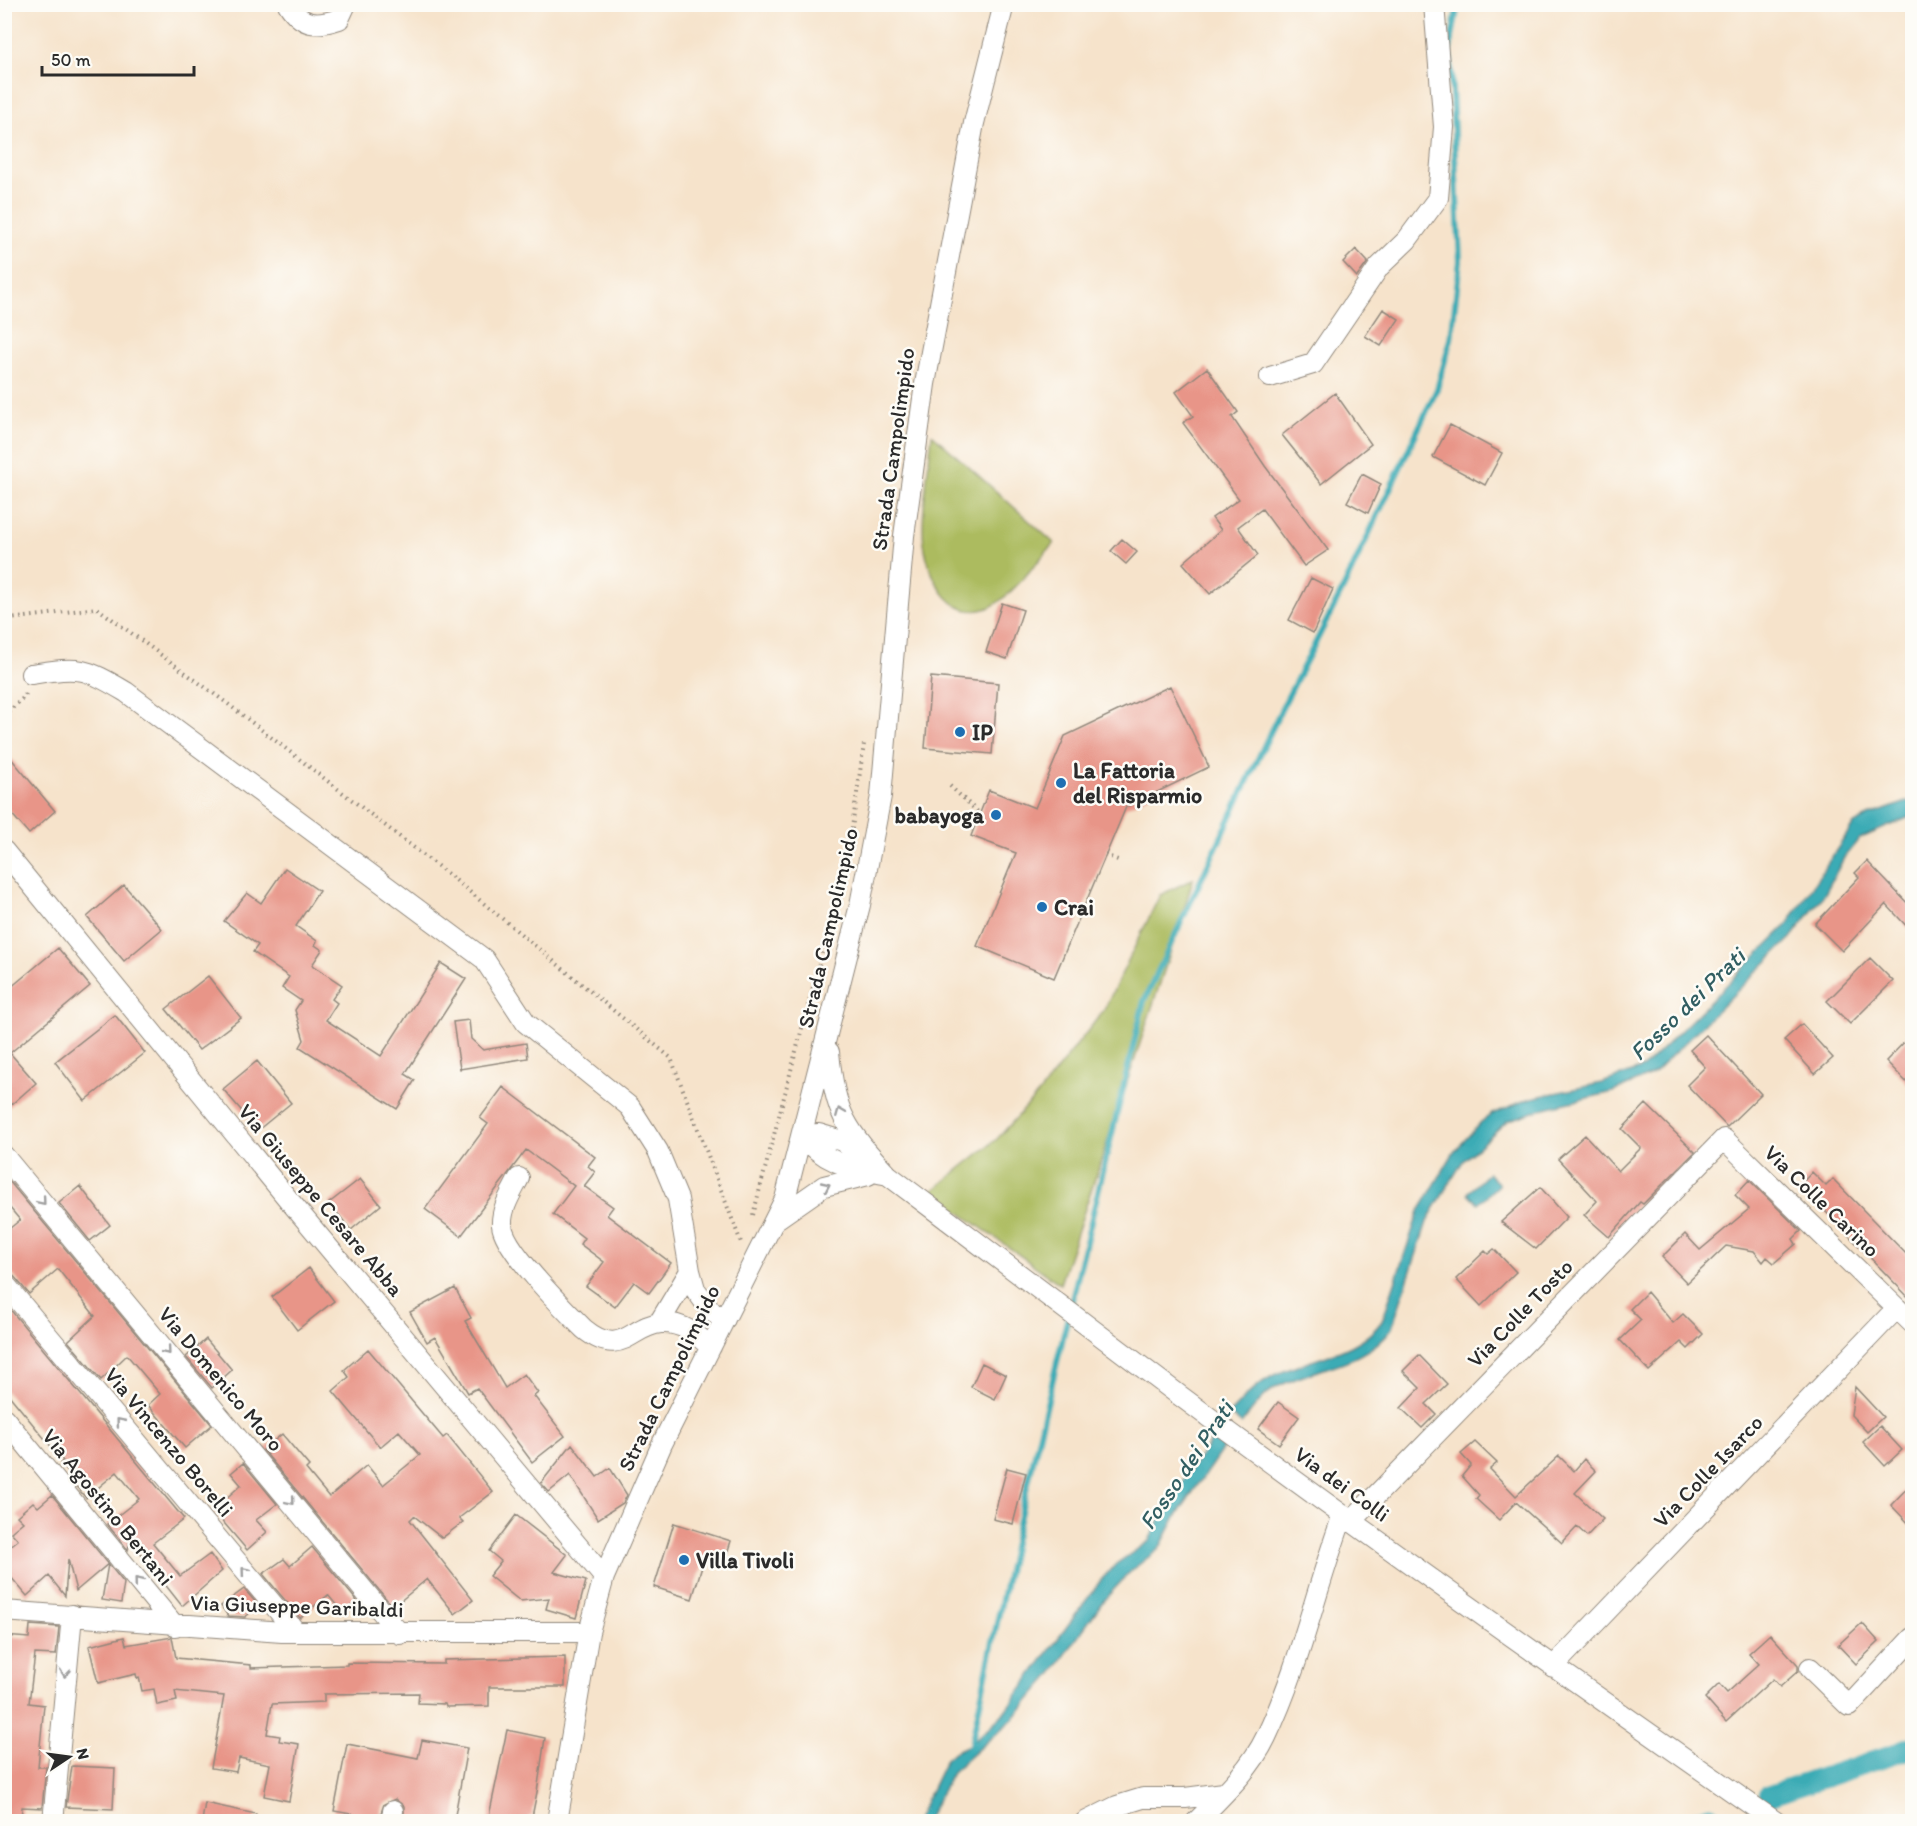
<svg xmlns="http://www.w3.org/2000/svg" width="1917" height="1826" viewBox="0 0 1917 1826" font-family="Itim,sans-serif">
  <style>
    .green { fill: #acbb5e; stroke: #6c7344; stroke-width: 1.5 }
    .water { fill: #3aabb5; stroke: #326b70; stroke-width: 1.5 }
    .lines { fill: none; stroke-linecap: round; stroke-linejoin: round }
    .stream { stroke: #3aabb5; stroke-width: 6 }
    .canal { stroke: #3aabb5; stroke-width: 21 }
    .building { fill: #e89588 }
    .minor-casing { stroke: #90877b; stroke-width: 22 }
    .path { stroke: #90877b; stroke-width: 4; stroke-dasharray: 1.5 4.5; stroke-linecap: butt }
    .minor { stroke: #fff; stroke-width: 20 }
    .oneway { stroke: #a0a0a0 }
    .poi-dot { fill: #1f6fb2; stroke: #fdfcf7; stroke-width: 2 }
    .labels { text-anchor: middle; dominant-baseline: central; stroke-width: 5; stroke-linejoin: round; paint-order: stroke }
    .street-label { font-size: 22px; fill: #2b2b2b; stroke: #fdfcf7 }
    .poi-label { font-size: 22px; font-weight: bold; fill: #2b2b2b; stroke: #fdfcf7; text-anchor: start }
    .water-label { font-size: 24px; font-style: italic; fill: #315e62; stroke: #fdfcf7 }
  </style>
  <rect width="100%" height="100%" fill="#fdfcf7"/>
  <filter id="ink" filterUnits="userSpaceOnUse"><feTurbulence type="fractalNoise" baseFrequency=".0167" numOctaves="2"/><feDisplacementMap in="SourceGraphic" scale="12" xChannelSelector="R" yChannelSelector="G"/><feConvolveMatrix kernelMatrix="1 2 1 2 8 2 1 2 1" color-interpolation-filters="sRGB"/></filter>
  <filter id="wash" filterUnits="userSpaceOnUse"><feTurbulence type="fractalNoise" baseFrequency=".008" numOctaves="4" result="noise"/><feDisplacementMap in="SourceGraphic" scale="24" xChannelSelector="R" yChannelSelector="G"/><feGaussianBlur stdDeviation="1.35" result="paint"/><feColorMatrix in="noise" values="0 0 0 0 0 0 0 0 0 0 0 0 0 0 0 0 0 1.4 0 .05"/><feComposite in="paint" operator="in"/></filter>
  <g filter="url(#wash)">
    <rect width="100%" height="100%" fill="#f6e3cb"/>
    <path class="green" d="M932,434L1054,543C1038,560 1007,603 985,609C943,621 923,561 923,530C923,498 929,465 932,434Z
      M1193,879L1179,926L1060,1284L931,1192L997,1139L1039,1093L1104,1010L1160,895Z"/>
    <path class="water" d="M1912,800V816L1859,839L1845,856L1824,895L1791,938L1653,1074L1613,1092L1545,1108L1507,1121L1463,1161L1428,1219L1392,1328C1366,1365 1315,1367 1277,1387C1262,1395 1252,1411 1241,1424L1229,1414C1241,1402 1255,1385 1271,1377C1306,1358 1358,1355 1382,1321L1419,1211L1454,1152L1481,1122L1492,1114L1531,1098L1602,1083L1643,1068L1786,926L1853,825L1868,816Z
      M1488,1173L1499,1184L1478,1204L1468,1193Z
      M1215,1435L1226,1444L1177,1515L1159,1549L1132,1570L1104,1600L1051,1675L1013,1719L953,1771L926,1821H916L946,1759L954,1752L971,1744L1002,1715L1101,1580L1116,1564L1149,1541L1165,1507Z"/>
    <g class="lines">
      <path class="stream" d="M970,1750L1018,1524L1144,1001L1280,712L1342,591L1437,389L1451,339L1460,261L1450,49L1458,4"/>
      <path class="canal" d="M1768,1796L1912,1748
        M1692,1822L1710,1816"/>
    </g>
    <g id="blocks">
      <path class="building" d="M1356,249L1368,262L1357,277L1343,262Z
        M1383,309L1399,319L1381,346L1365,336Z
        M1207,368L1238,412L1232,417L1265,466L1328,550L1304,566L1262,509L1238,527L1258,555L1210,594L1183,563L1221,530L1212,518L1239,499L1183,423L1193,416L1176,392Z
        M1335,393L1371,444L1321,484L1282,435Z
        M1450,425L1502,453L1485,485L1433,457Z
        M1362,474L1381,484L1368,513L1347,502Z
        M1122,539L1137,552L1126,564L1111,551Z
        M1311,578L1333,589L1313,633L1289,620Z
        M1002,603L1023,610L1007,659L986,652Z
        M931,677L998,683L992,754L925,748Z
        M1170,686L1209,767L1126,807L1054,978L977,946L1016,853L971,836L989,790L1035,808L1065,736Z
        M4,750L55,811L29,834L4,805Z
        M1867,861L1912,908V932L1886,904L1842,951L1815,924L1859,877L1855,873Z
        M285,868L319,891L296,926L317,941L315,945L322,950L312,965L342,985L332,999L337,1003L326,1020L381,1056L441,963L466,979L405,1074L415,1080L397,1109L300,1047L304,1040L295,1010L301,1001L282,988L289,977L253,952L258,945L224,921L247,893L261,903Z
        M124,885L162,929L124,961L87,917Z
        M58,948L90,986L10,1053L36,1083L4,1111V993Z
        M1870,958L1893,981L1850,1024L1827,1001Z
        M208,976L241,1018L199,1050L166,1009Z
        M115,1015L145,1053L85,1101L55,1062Z
        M469,1020L471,1039L483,1050L526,1043L528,1058L460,1069L453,1022Z
        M1802,1024L1833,1058L1815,1074L1784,1040Z
        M1912,1034V1088L1886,1061Z
        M1706,1035L1761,1094L1727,1127L1687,1085L1705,1067L1690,1050Z
        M257,1061L291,1103L258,1130L223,1089Z
        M503,1087L595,1157L588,1166L595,1172L584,1186L613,1207L607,1215L671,1263L649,1293L634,1282L615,1307L586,1286L604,1262L580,1244L584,1238L553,1214L574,1186L526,1150L461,1236L425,1209L488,1124L480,1118Z
        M1646,1104L1695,1152L1643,1204L1640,1202L1609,1237L1584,1215L1597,1201L1558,1159L1585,1135L1618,1171L1641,1148L1622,1129Z
        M1812,1172L1826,1186L1833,1179L1912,1260V1301L1800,1185Z
        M4,1175L212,1425L185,1448L148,1405L160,1394L127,1355L101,1380L68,1341L95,1316L58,1269L29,1294L13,1275L4,1271V1233L20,1220L4,1201Z
        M360,1179L381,1205L351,1230L329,1203Z
        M1749,1180L1801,1231L1793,1239L1796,1244L1774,1263L1767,1257L1763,1262L1754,1251L1726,1246L1687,1283L1662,1257L1685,1234L1700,1250L1749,1209L1735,1195Z
        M80,1186L110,1225L90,1241L59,1203Z
        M1540,1187L1567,1217L1536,1249L1501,1222Z
        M1494,1249L1516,1272L1481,1306L1456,1279L1485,1251L1488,1254Z
        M309,1268L334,1301L297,1330L272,1297Z
        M455,1288L471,1318L465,1321L505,1388L524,1374L538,1393L534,1396L565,1436L532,1462L477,1388L468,1393L435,1337L427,1342L410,1312Z
        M1647,1292L1673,1323L1683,1314L1703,1334L1688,1349L1681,1342L1649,1371L1620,1340L1641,1320L1630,1309Z
        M4,1302L184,1519L153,1543L180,1576L210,1554L222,1571L182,1606L130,1540L128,1550L107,1524L139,1499L117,1472L86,1498L70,1479L72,1477L60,1463L63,1461L4,1389Z
        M206,1339L232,1370L212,1388L186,1357Z
        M368,1349L443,1438L447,1435L493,1492L459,1518L463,1522L442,1538L414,1516L410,1520L473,1600L455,1614L427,1579L393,1607L263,1450L282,1434L309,1466L306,1469L329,1497L367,1465L383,1485L420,1455L399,1431L380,1447L333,1391L349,1377L344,1370Z
        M1419,1355L1447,1384L1426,1404L1436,1414L1422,1428L1401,1408L1420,1388L1403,1371Z
        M982,1363L1006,1375L995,1399L971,1387Z
        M1855,1387L1883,1417L1867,1432L1851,1415Z
        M1278,1402L1299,1417L1279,1444L1258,1429Z
        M1880,1426L1902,1450L1885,1466L1863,1442Z
        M1475,1442L1497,1463L1490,1469L1516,1496L1559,1456L1574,1471L1584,1459L1596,1471L1575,1493L1603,1519L1587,1536L1577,1527L1562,1543L1516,1502L1499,1520L1476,1499L1479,1495L1462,1476L1471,1465L1461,1454Z
        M572,1444L597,1477L610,1468L627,1495L623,1503L598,1519L570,1475L549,1492L541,1483Z
        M243,1463L277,1504L256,1520L267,1532L247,1550L213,1510L241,1485L231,1473Z
        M1007,1468L1026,1473L1013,1524L993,1519Z
        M1912,1483V1527L1891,1505Z
        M52,1495L124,1583L121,1603L102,1600L108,1564L76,1591L68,1559L65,1596L49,1576L27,1596L4,1569V1551L18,1540L11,1532L23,1522L17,1516L33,1502L38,1507Z
        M516,1515L567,1555L554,1572L586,1581L576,1618L546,1609L549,1598L520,1601L489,1576L501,1561L489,1551Z
        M674,1523L731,1541L724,1563L705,1557L692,1599L654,1587Z
        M312,1547L357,1601L343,1613L328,1595L300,1618L263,1574L284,1559L290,1566Z
        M244,1589L259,1606L245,1617L228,1616L221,1606Z
        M1862,1623L1879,1642L1856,1664L1838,1645Z
        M30,1625L59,1627L56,1655L35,1654L29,1703L44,1705L38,1767H46L42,1808L22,1807L21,1821H4V1636L29,1638Z
        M1770,1634L1798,1665V1671L1780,1687L1773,1679L1726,1722L1705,1698L1719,1684L1727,1693L1759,1664L1749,1653Z
        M124,1637L126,1645L172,1637L176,1658L251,1665V1668L347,1665V1663L444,1664V1660L565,1657V1687H489V1706L446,1707L445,1704L418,1703L419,1693L324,1694V1702L272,1704L267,1734L280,1736L279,1741L299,1744L289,1801L264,1796L270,1764L239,1758L236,1772L211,1768L224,1696L175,1691L177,1701L157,1705L154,1689L142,1691L139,1677L137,1678L136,1674L98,1683L89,1646Z
        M507,1730L545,1738L537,1792L532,1817L529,1816L528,1821H488Z
        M422,1740L467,1748L454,1821H432L404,1816V1806L395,1799L384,1804L379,1819L334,1811L347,1744L418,1758Z
        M72,1766L115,1768L113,1809L66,1807Z
        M205,1803L256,1814V1821H202Z"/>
    </g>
  </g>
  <g filter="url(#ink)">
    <use href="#blocks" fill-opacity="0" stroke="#90877b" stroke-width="1.5"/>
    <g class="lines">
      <g class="minor-casing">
        <path id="minor" d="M288,4C302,26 315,27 339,19L346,4
          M1270,377L1313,364L1379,267L1407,240L1438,198L1444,127L1434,4
          M31,674C80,667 82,666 126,692L484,959L526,1023L630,1107L658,1151L678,1199L690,1271L695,1289L712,1312L725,1319
          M4,851L288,1199L604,1577
          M829,1052C835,1115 846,1129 888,1175C985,1248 1081,1322 1179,1395C1375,1541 1575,1682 1776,1822
          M819,1134L842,1141L888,1175C855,1168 824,1165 803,1135Z
          M4,1156L400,1634
          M519,1178C512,1192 501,1208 502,1225C504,1249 565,1310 584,1329C622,1360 631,1325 661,1323C682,1322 696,1334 711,1347
          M778,1218L824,1186L868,1175
          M4,1283L296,1632
          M659,1323L690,1271
          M4,1418L175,1626
          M1351,1521L1724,1139L1912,1323
          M4,1611L282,1632H589
          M1553,1667L1897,1308
          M1810,1668L1849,1706L1912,1638
          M53,1822L72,1615
          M391,1822L393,1811
          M557,1822L589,1632L604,1577L662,1444L785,1199L860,905L881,796L904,536L925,384L974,123L1004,4
          M1085,1822L1117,1806L1143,1798H1185L1224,1793
          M1196,1822C1222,1796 1251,1769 1266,1737C1300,1666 1316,1588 1343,1515"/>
      </g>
      <path class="path" d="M4,614L10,619L97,608L228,704L453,878L671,1058L742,1245
        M4,716L25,696L27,690
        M950,786L980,814
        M851,835L864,744
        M1105,855L1118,860
        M753,1215L847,857"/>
      <use href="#minor" class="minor"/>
    </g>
    <defs><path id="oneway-chevron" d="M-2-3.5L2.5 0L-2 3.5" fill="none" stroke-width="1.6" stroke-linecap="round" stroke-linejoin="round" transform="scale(1.5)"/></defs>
    <g class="oneway">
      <use href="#oneway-chevron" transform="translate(840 1112) rotate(-112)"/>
      <use href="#oneway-chevron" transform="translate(826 1186) rotate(-25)"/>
      <use href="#oneway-chevron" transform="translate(42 1201) rotate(50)"/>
      <use href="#oneway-chevron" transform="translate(167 1351) rotate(50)"/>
      <use href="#oneway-chevron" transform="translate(120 1422) rotate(-130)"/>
      <use href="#oneway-chevron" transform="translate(291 1501) rotate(50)"/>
      <use href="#oneway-chevron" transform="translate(245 1571) rotate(-130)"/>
      <use href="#oneway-chevron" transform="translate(138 1581) rotate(-129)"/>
      <use href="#oneway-chevron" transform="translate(65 1673) rotate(96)"/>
    </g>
  </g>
  <g class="poi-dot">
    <circle cx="960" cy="732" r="6"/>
    <circle cx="1061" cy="783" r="6"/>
    <circle cx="996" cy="815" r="6"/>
    <circle cx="1042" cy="907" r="6"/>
    <circle cx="684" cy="1560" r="6"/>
  </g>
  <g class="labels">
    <g class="street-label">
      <text transform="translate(893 449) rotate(-82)">Strada Campolimpido</text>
      <text transform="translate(828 928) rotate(-77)">Strada Campolimpido</text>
      <text transform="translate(321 1200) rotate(50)">Via Giuseppe Cesare Abba</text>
      <text transform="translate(1822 1201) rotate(44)">Via Colle Carino</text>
      <text transform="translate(1520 1313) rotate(-46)">Via Colle Tosto</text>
      <text transform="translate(669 1378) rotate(-64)">Strada Campolimpido</text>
      <text transform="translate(221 1379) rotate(50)">Via Domenico Moro</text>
      <text transform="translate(169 1442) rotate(50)">Via Vincenzo Borelli</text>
      <text transform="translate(1708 1471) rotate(-46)">Via Colle Isarco</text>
      <text transform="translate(1342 1484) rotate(36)">Via dei Colli</text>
      <text transform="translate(108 1507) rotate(51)">Via Agostino Bertani</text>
      <text transform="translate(297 1606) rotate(2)">Via Giuseppe Garibaldi</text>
    </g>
    <g class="poi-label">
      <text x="972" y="732">IP</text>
      <text x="1073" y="770">La Fattoria<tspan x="1073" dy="25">del Risparmio</tspan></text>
      <text x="984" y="815" text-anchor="end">babayoga</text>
      <text x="1054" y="907">Crai</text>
      <text x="696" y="1560">Villa Tivoli</text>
    </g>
    <g class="water-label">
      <text transform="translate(1687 1004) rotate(-44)">Fosso dei Prati</text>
      <text transform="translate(1186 1465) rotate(-56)">Fosso dei Prati</text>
    </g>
  </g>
  <rect width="1917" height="1826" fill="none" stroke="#fdfcf7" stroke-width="24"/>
  <g transform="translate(69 1757) rotate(77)" stroke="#fdfcf7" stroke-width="4.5" paint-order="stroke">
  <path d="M0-4.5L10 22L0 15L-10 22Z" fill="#2b2b2b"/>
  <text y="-9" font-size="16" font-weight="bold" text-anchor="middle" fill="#2b2b2b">N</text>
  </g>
  <path d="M42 66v9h152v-9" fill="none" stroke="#2b2b2b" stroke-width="3"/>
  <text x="51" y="66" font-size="18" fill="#2b2b2b" stroke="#fdfcf7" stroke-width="4.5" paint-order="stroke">50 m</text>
</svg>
